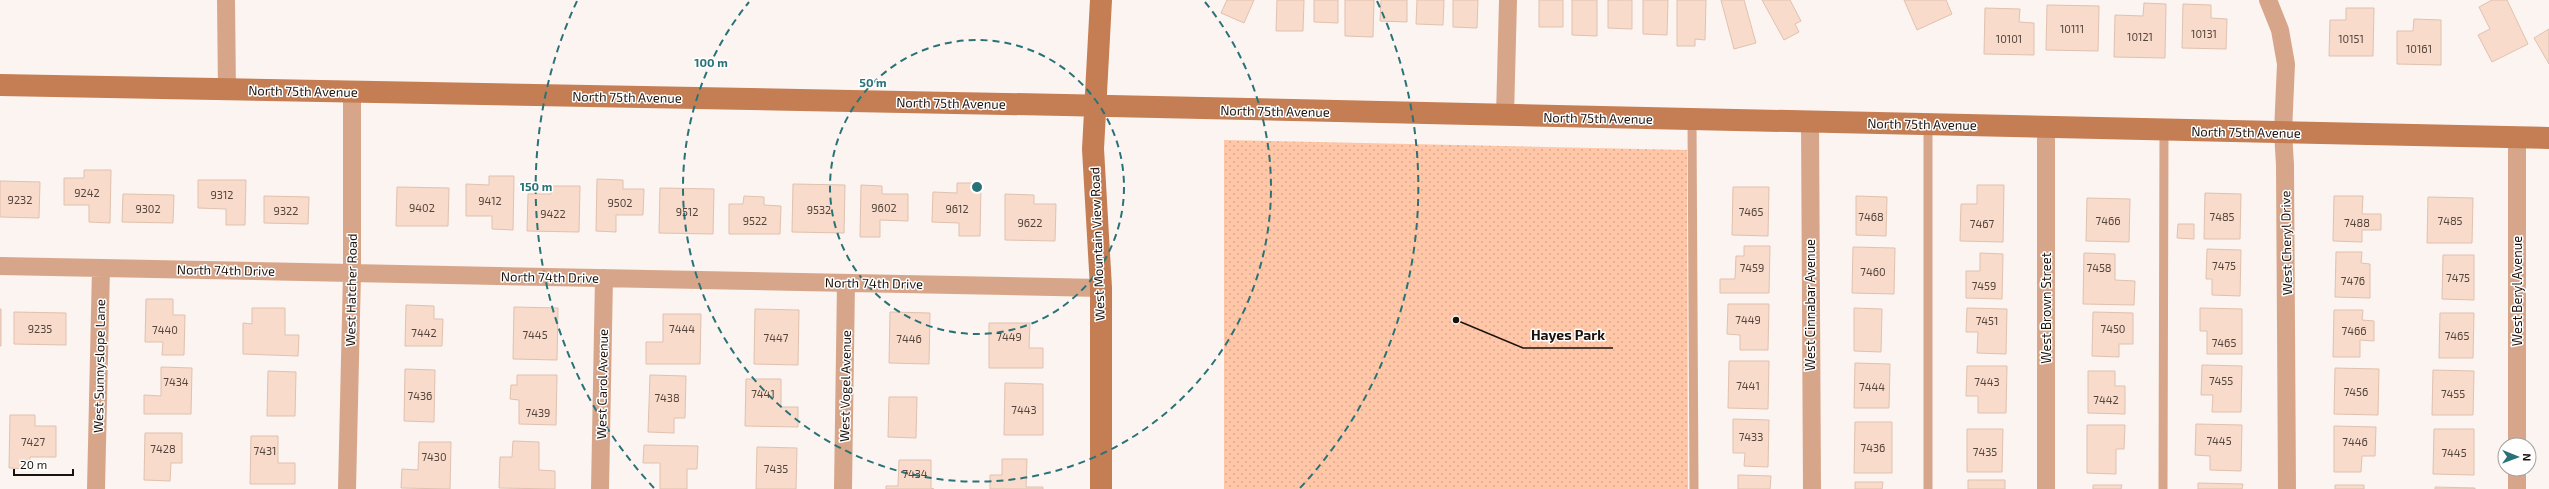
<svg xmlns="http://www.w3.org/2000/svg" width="2549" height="489" viewBox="0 0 2549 489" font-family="'Exo 2',sans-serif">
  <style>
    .park { fill: url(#park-dots) }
    .building { fill: #f8dbcb; stroke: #e1c1af }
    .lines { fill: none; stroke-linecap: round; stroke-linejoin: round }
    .lane { stroke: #d7a68a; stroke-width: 9 }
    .street { stroke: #d7a68a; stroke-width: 18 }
    .secondary { stroke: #c57d53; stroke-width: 22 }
    .ring { fill: none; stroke: #297378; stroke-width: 2; stroke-dasharray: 7 5 }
    .labels { text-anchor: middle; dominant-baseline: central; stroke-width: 3; stroke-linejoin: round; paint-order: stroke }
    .number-label { font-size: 11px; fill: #53443b }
    .street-label { font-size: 13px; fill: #1c110b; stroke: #fff }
    .centre { fill: #297378; stroke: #fff; stroke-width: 2 }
    .ring-label { font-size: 12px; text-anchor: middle; font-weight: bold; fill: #297378; stroke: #fff; stroke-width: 3; stroke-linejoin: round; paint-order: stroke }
    .leader { fill: none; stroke: #1c110b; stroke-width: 1.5 }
    .callout-dot { fill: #1c110b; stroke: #fff; stroke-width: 1.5 }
    .callout-label { font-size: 14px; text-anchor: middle; font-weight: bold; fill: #1c110b; stroke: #fff; stroke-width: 3; stroke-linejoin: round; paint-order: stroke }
  </style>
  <defs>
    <pattern id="park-dots" width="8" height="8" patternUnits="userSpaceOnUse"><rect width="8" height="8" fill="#ffc7a7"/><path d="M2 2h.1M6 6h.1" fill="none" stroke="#daaa8e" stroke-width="1.8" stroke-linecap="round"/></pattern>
  </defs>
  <rect width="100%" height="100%" fill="#fbf4f0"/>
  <path class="park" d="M1224,140L1687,150L1688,489H1224Z"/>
  <path class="building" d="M1227,0H1254L1244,23L1221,13Z
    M1277,0H1304L1303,31H1276Z
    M1314,0H1338V23L1314,22Z
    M1345,0H1374L1373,37L1345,36Z
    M1381,0H1407V22L1380,21Z
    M1417,0H1444L1443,25L1416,24Z
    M1453,0H1478L1477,28L1453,27Z
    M1539,0H1563V27H1539Z
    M1572,0H1597V36L1572,35Z
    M1608,0H1632V29L1608,28Z
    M1643,0H1668L1667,35L1643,34Z
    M1677,0H1706L1705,40L1695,39V46H1677Z
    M1721,0H1744L1756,43L1734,49Z
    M1762,0H1790L1801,21L1795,24L1799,32L1784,40Z
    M1904,0H1946L1952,14L1917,30Z
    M2492,0H2507L2528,44L2492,62L2478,35L2490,29L2479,7Z
    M2144,3L2166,4L2165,58L2114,57L2115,15L2143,16Z
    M2183,4L2211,5V18L2227,19L2226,49L2182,48Z
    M2047,5L2099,6L2098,51L2046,50Z
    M1985,8L2020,9L2019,22L2034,23V55L1984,54Z
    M2346,8H2374L2373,56H2329L2330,20H2346Z
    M2414,19L2441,20V65L2397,64V31H2413Z
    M2549,29V64L2534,38Z
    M84,170H111L110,223L89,222V205H64V178H84Z
    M489,176H514L513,230L492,229V216H466V184L489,185Z
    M597,179L623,180V189H644L643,215H616V232L596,231Z
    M198,180H246L245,225H226V209L198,208Z
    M0,181L40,182L39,218L0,217Z
    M957,183H981L980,236H959V223L932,222L933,192L957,193Z
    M793,184L845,185L844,233L792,232Z
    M861,185L882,186V194H908V221L880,220V237H860Z
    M1977,185H2004L2003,242L1960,241L1961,204H1977Z
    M551,186H580L579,232L527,231L528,194H551Z
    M397,187L449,188L448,226H396Z
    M1733,187H1769L1768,236L1732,235Z
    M660,188L714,189L713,234L659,233Z
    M2205,193L2241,194L2240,239H2204Z
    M123,194L174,195L173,223L122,222Z
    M1005,194L1034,195V204H1056L1055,241L1005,240Z
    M264,196L309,197L308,224L264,223Z
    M744,196L764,197V205L781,206L780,234H729V204H743Z
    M1856,196L1887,197L1886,236L1856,235Z
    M2334,196H2363L2362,214H2381V230H2362V242L2333,241Z
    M2428,197L2473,198L2472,243H2427Z
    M2087,198L2130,199L2129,242L2086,241Z
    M2178,224H2194V239L2177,238Z
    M1744,246H1770L1769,293H1720V279H1735L1736,256H1744Z
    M1853,247L1895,248L1894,294L1852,293Z
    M2207,249L2241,250L2240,296L2212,295V279H2206Z
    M2336,252H2362L2361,263L2370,264V298L2335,297Z
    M1980,253L2003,254L2002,299L1966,298V271H1980Z
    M2084,253L2115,254V280L2135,281L2134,305L2083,304Z
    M2443,255H2474V300L2442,299Z
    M146,299H173V315H185L184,355H162L163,342H145Z
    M1728,304H1769L1768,350H1740V335L1727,334Z
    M406,305L434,306V319H443L442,346H405Z
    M514,307L558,308L557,360L513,359Z
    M252,308H285V335H299L298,356L243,354V323L252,324Z
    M1854,308L1882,309L1881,352L1854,351Z
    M1967,308L2007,309L2006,354L1977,353L1978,332H1966Z
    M2200,308L2242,309V354H2207V331H2200Z
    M0,309H1V346H0Z
    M755,309L799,310L798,365L754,364Z
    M2334,310H2363L2362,320L2374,321V341L2360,340V357H2333Z
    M14,312L66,313V345L14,344Z
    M890,312L930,313L929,364L889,363Z
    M2093,312L2133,313V344H2119V357L2092,356Z
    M2440,313H2474L2473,358H2439Z
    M663,314H701L700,364H646V342H663Z
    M989,323H1030L1029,348H1043V368H989Z
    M1729,361H1769L1768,409L1728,408Z
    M1855,363L1890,364L1889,408H1854Z
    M2202,365L2242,366L2241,412H2212L2213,395H2201Z
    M1967,366H2007L2006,413H1978V396H1966Z
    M161,367L192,368L191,414H144V395L161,396Z
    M2335,368L2379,369L2378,415L2334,414Z
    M405,369L435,370L434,422L404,421Z
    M2433,370L2474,371L2473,415H2432Z
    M268,371L296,372L295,416H267Z
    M2088,371H2115V386H2125V414L2088,413Z
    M517,375H557L556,425L519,424V400L510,399L511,385H517Z
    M650,375L686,376L685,418H674V433L648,432Z
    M746,379H781V407H798V427L745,426Z
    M1005,383L1043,384V435H1004Z
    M889,397H917L916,438L888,437Z
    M10,415H35V426H56V457H30V469L9,468Z
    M1733,419L1769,420L1768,467L1744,466L1745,453H1733Z
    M1855,422H1892V473H1854Z
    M2196,424L2242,425L2241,471L2210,470V456L2195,455Z
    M2087,425H2125L2124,449H2116V474L2087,473Z
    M2334,426L2376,427L2375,456H2362L2361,472H2334Z
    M1967,429H2003L2002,472H1967Z
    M2434,429H2474V475L2433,474Z
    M145,433H182V463H171L170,481L144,480Z
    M251,436H278V463H295V484H250Z
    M513,441L539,442V470L555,471V489L499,488L500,457H512Z
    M419,442H451L450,489L401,488L402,469L418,470Z
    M644,445L698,446L697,469H687V489H660V463H643Z
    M757,447L797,448L796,489H756Z
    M1002,459H1027L1026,487H1043V489H990V475H1002Z
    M899,460H931V488L934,489H886V486H898Z
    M1738,475L1771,476L1770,489H1738Z
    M1968,480H2005V489H1968Z
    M1855,482H1883L1882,489H1855Z
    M2198,483L2243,484L2242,489H2198Z
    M2093,485H2122L2121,489H2093Z
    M2335,485H2364V489H2335Z
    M2435,487L2475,488V489H2435Z"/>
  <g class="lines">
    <path class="lane" d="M1692,119L1694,489
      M1928,489V124
      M2163,489L2164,131"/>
    <path class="street" d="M226,0L227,91
      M2268,0L2280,30L2286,64L2283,132L2285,165L2287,489
      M1505,116L1508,0
      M1810,121L1812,489
      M2046,127V489
      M0,266L1101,288
      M2517,445V138
      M96,489L101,268
      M347,489L352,273V92
      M600,489L604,278
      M843,489L846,283
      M2517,489V469"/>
    <path class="secondary" d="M0,85L1064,105L2549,138
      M1101,489V288L1093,149L1101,0"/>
  </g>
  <g class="ring">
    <circle cx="977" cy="187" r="147"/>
    <path d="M1205 2A294 294 0 1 1 749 2"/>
    <path d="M654 488A441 441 0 0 1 577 1M1377 1A441 441 0 0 1 1300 488"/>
  </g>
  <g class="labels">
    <g class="number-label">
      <text x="2072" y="28">10111</text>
      <text x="2204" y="33">10131</text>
      <text x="2140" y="36">10121</text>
      <text x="2009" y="38">10101</text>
      <text x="2351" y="38">10151</text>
      <text x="2419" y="48">10161</text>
      <text x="87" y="192">9242</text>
      <text x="222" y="194">9312</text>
      <text x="20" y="199">9232</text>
      <text x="490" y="200">9412</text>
      <text x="620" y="202">9502</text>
      <text x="422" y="207">9402</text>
      <text x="884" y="207">9602</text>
      <text x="148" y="208">9302</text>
      <text x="957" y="208">9612</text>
      <text x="819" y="209">9532</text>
      <text x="286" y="210">9322</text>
      <text x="687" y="211">9512</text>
      <text x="1751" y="211">7465</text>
      <text x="553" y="213">9422</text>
      <text x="1871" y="216">7468</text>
      <text x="2222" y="216">7485</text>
      <text x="755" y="220">9522</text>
      <text x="2108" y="220">7466</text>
      <text x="2450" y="220">7485</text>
      <text x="1030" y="222">9622</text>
      <text x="2357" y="222">7488</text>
      <text x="1982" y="223">7467</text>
      <text x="2224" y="265">7475</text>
      <text x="1752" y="267">7459</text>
      <text x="2099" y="267">7458</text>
      <text x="1873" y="271">7460</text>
      <text x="2458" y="277">7475</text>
      <text x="2353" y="280">7476</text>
      <text x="1984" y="285">7459</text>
      <text x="1748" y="319">7449</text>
      <text x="1987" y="320">7451</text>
      <text x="40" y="328">9235</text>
      <text x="682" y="328">7444</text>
      <text x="2113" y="328">7450</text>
      <text x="165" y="329">7440</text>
      <text x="2354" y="330">7466</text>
      <text x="424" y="332">7442</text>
      <text x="535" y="334">7445</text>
      <text x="2457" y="335">7465</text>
      <text x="1009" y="336">7449</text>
      <text x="776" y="337">7447</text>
      <text x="909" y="338">7446</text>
      <text x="2224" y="342">7465</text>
      <text x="2221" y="380">7455</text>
      <text x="176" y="381">7434</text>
      <text x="1987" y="381">7443</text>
      <text x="1748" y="385">7441</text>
      <text x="1872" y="386">7444</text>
      <text x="2356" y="391">7456</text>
      <text x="763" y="393">7441</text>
      <text x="2453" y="393">7455</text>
      <text x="420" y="395">7436</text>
      <text x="667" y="397">7438</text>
      <text x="2106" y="399">7442</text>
      <text x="1024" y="409">7443</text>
      <text x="538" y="412">7439</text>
      <text x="1751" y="436">7433</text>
      <text x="2219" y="440">7445</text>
      <text x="33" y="441">7427</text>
      <text x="2355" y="441">7446</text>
      <text x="1873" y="447">7436</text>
      <text x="163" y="448">7428</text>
      <text x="265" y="450">7431</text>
      <text x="1985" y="451">7435</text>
      <text x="2454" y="452">7445</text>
      <text x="434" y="456">7430</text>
      <text x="776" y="468">7435</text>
      <text x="915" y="473">7434</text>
    </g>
    <g class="street-label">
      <text transform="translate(303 91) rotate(1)">North 75th Avenue</text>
      <text transform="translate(627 97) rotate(1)">North 75th Avenue</text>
      <text transform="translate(951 103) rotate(1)">North 75th Avenue</text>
      <text transform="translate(1275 111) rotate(1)">North 75th Avenue</text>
      <text transform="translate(1598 118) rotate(1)">North 75th Avenue</text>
      <text transform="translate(1922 124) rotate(1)">North 75th Avenue</text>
      <text transform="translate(2246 132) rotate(1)">North 75th Avenue</text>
      <text transform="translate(2286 243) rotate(-91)">West Cheryl Drive</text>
      <text transform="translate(1097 244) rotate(-92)">West Mountain View Road</text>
      <text transform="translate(226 270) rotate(1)">North 74th Drive</text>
      <text transform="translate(550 277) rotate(1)">North 74th Drive</text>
      <text transform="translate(874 283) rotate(1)">North 74th Drive</text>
      <text transform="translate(351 290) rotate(-89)">West Hatcher Road</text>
      <text transform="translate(2517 291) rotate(-90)">West Beryl Avenue</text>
      <text transform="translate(1810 305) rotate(-90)">West Cinnabar Avenue</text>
      <text transform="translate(2046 308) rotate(-90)">West Brown Street</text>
      <text transform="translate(99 366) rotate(-89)">West Sunnyslope Lane</text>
      <text transform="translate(602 384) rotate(-89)">West Carol Avenue</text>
      <text transform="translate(845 386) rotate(-89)">West Vogel Avenue</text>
    </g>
  </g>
  <circle cx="977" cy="187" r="6" class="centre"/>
  <g class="ring-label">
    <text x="711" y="67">100 m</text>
    <text x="873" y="87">50 m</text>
    <text x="536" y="191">150 m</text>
  </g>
  <path class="leader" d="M1456 320L1523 348H1613"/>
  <circle class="callout-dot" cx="1456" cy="320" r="4"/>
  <g class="callout-label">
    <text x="1568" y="340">Hayes Park</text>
  </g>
  <g transform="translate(2517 457) rotate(91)"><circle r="19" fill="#ffffff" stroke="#a4a09d"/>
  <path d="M0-3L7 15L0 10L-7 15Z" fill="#297378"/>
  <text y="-6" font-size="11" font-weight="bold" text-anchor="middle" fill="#1c110b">N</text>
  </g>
  <path d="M14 469v6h59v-6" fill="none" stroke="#1c110b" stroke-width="2"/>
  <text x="20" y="469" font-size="12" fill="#1c110b" stroke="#ffffff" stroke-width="3" paint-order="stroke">20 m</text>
</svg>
